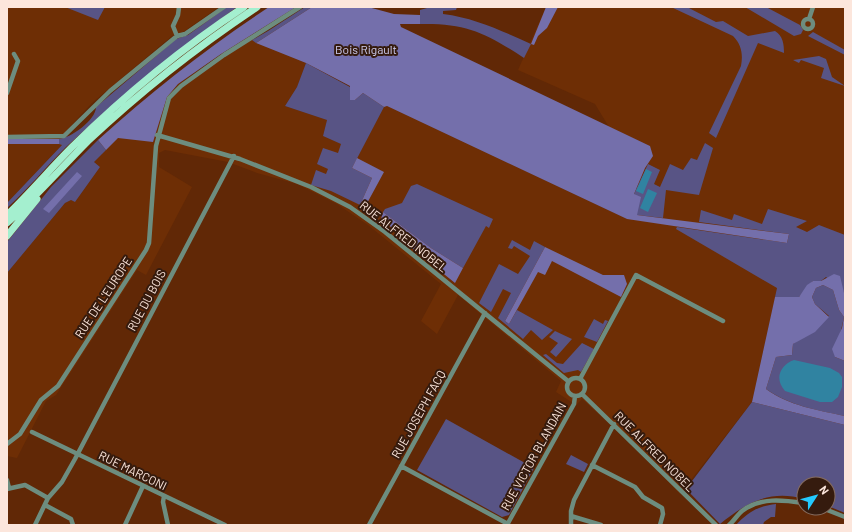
<svg xmlns="http://www.w3.org/2000/svg" width="852" height="532" viewBox="0 0 852 532" font-family="Barlow,sans-serif">
  <style>
    .built { fill: #6e2e05 }
    .green { fill: #585485 }
    .forest { fill: #746fab }
    .water { fill: #3083a1 }
    .lines { fill: none; stroke-linecap: round; stroke-linejoin: round }
    .minor { stroke: #6d8d7f; stroke-width: 4.5 }
    .trunk { stroke: #a4efcf; stroke-width: 7 }
    .labels { text-anchor: middle; dominant-baseline: central; stroke-width: 4; stroke-linejoin: round; paint-order: stroke }
    .park-label { font-size: 12px; fill: #cfcef1; stroke: #351b0e }
    .street-label { font-size: 12px; fill: #fce6dc; stroke: #351b0e }
  </style>
  <rect width="100%" height="100%" fill="#612806"/>
  <path class="built" d="M7,7H219L183,32L172,36L92,103L64,133L63,144L7,203Z
    M546,7H845V240L789,234L752,402L680,494L626,439L582,399L576,405L556,392L561,381L458,295L437,334L421,321L441,284L368,225L337,204L297,184L257,173L228,162L165,150L159,153V167L192,187L146,275L137,270L56,395L46,401L17,458L7,456V273L65,203L71,200L75,202L100,167L94,162L117,138L124,137L164,105L167,97L178,84L249,36L256,43L306,63L297,87L285,106L327,120L323,136L360,152L384,107L387,106L627,219L650,146L609,127L595,104L518,70Z"/>
  <path class="green" d="M65,7H105L98,20Z
    M227,7H237C176,51 121,96 66,147C46,167 28,189 7,208V203L62,145L59,144V139C71,138 96,120 96,107L176,39L188,35Z
    M305,7H312L256,43L252,40L268,31Z
    M416,7H457L456,10L443,11V14C475,18 502,31 531,44L524,58C486,33 466,23 420,24V10L427,8Z
    M671,7H687L716,22L723,21L748,36L775,31C783,36 784,44 784,53L758,43L716,138L709,133L741,66C743,55 742,45 733,36Z
    M745,7H766L800,25L803,30L801,34L794,36Z
    M813,32L845,50V55L808,36Z
    M819,56L826,59L832,77L845,86L821,78L824,68L801,60L799,63L793,60Z
    M306,63L350,87L355,100L363,93L384,107L352,168L372,178L360,205L331,191L311,185L316,170L326,174L328,169L317,164L323,148L338,153L341,144L323,136L327,120L285,106L297,87Z
    M98,140L106,150L94,162L100,167L75,202L71,200L65,203L7,273V242L51,187Z
    M705,143L713,148L699,195L666,190L663,218L637,215L634,194L648,164L660,170L654,184L660,187L670,164L683,170L691,158L697,160Z
    M417,184L493,219L489,228L486,226L463,268L431,248L383,212L385,209L402,203L411,186Z
    M768,209L807,221L796,227L807,232L819,225L845,235V297L843,291L826,277L821,281H813L799,297H775L777,288L676,229L677,227L787,243L789,234L699,222L701,210L732,220L734,214L762,224Z
    M512,240L530,250L534,241L545,247L505,321L509,324L517,310L553,330L542,340L531,330L523,339L498,318L511,293L503,289L491,312L479,303L499,264L518,274L530,256L514,246L512,249L508,248Z
    M823,285L833,290L839,310L844,317L835,357L845,361V416C817,410 790,406 766,389L776,357L792,355L793,344L829,316L815,304L812,297L816,288Z
    M594,319L603,324L605,320L608,321L597,342L584,337Z
    M555,331L572,339L556,357L550,352L558,343L549,337Z
    M582,343L594,349L581,372L578,370L564,373L543,355L546,354L557,363L563,364Z
    M752,402L845,425V513L828,506V484H804V499C770,489 746,503 720,524L686,489Z
    M446,419L534,468L509,515L502,517L417,470Z
    M571,455L588,464L584,472L566,464Z
    M776,504L775,517H771L764,522L763,525H736C748,512 758,506 776,504Z"/>
  <path class="forest" d="M269,7H296L221,54L178,84L167,97L153,142L118,138L106,150L98,140C152,91 208,47 269,7Z
    M312,7H368L394,14L420,15V24H400L401,27L650,146L653,156L645,168L634,194L641,197L637,215L789,234L787,243L627,219L387,106L384,107L363,93L355,100H350V86L306,63L256,43Z
    M546,7H558L547,28L538,36L534,45L531,44Z
    M7,139H59V144H7Z
    M357,158L384,172L365,207L360,205L372,178L352,168Z
    M77,172L82,176L49,213L43,209Z
    M383,212L431,248L463,268L455,283L403,241L397,232L381,219Z
    M545,247L603,275H624L627,284L621,297L552,261L545,275L538,272L509,324L505,321Z
    M834,274L840,276L845,297V361L835,357L832,349L842,328L844,317L839,310L833,290L823,285L816,288L812,297L815,304L829,317L815,332L793,344L792,355L776,357L766,389C789,406 818,410 845,416V425L752,402L775,297H799L807,285L813,281H821Z"/>
  <path class="water" d="M646,169L652,172L643,194L636,191Z
    M648,189L657,193L648,212L640,208Z
    M794,360L830,368L839,373L842,377V387L838,397L832,402H820L785,391C774,379 780,365 794,360Z"/>
  <g class="lines">
    <path class="minor" d="M809,19L813,7
      M803 24a5 5 0 1 1 10 0a5 5 0 1 1-10 0Z
      M177,36L185,34L224,7
      M177,36L173,26L178,15L179,7
      M7,93L18,61L14,54
      M157,135L240,159L311,187L350,207L385,232L568,381
      M7,137L64,136L110,91L177,36
      M567 387a9 9 0 1 1 18 0a9 9 0 1 1-18 0Z
      M580,379L636,275L723,321
      M582,394L716,525
      M32,432L225,525
      M7,444L20,434L41,400L58,386L146,250L149,243L156,146L169,98L181,86L224,55L300,7
      M592,465L635,487L643,497L662,508L663,514L660,525
      M401,466L508,524
      M7,480L9,488
      M7,489L25,485L48,498
      M164,496L163,502L168,525
      M45,505L71,519L73,525
      M822,508L845,517
      M571,516L601,525
      M35,525L48,498L62,482L75,459L234,156
      M125,525L143,486
      M369,525L485,313
      M507,525L574,404L575,396
      M571,525V511L574,500L614,424
      M729,525C734,521 737,515 742,511C760,497 783,500 804,503"/>
    <path class="trunk" d="M7,215C30,193 50,169 72,147C125,95 182,48 244,7
      M7,223C36,197 61,168 88,141C141,91 197,47 257,7
      M7,236L37,199"/>
  </g>
  <g class="labels">
    <g class="park-label">
      <text x="366" y="49">Bois Rigault</text>
    </g>
    <g class="street-label">
      <text transform="translate(404 236) rotate(38)">RUE ALFRED NOBEL</text>
      <text transform="translate(103 297) rotate(-57)">RUE DE L'EUROPE</text>
      <text transform="translate(146 300) rotate(-62)">RUE DU BOIS</text>
      <text transform="translate(418 414) rotate(-61)">RUE JOSEPH FACQ</text>
      <text transform="translate(655 451) rotate(45)">RUE ALFRED NOBEL</text>
      <text transform="translate(533 456) rotate(-61)">RUE VICTOR BLANDAIN</text>
      <text transform="translate(133 470) rotate(26)">RUE MARCONI</text>
    </g>
  </g>
  <rect width="852" height="532" fill="none" stroke="#fce6dc" stroke-width="16"/>
  <g transform="translate(816 496) rotate(54)"><circle r="19" fill="#351b0e" stroke="#856c60"/>
  <path d="M0-3L7 15L0 10L-7 15Z" fill="#23c9fe"/>
  <text y="-6" font-size="11" font-weight="bold" text-anchor="middle" fill="#fce6dc">N</text>
  </g>
</svg>
